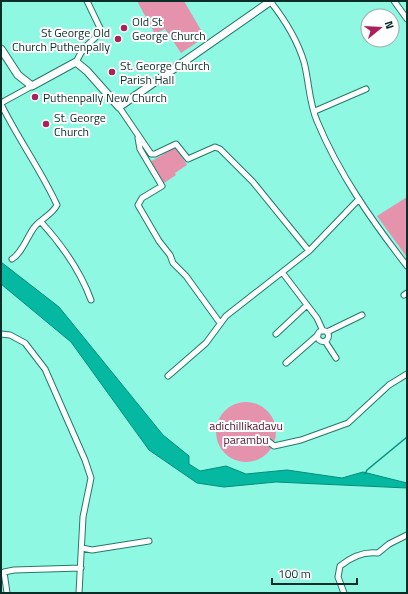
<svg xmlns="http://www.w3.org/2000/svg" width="408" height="594" viewBox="0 0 408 594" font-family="'Titillium Web',sans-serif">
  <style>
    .green { fill: #e592ac }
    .water { fill: #04b8a1; stroke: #068e7c }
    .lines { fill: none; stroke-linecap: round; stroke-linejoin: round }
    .stream { stroke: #068e7c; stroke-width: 1.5 }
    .street-casing { stroke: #24796b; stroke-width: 7 }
    .secondary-casing { stroke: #24796b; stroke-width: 9 }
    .street { stroke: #fff; stroke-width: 5 }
    .secondary { stroke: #fff; stroke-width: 7 }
    .poi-dot { fill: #ab1f5e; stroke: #fff; stroke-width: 1.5 }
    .labels { text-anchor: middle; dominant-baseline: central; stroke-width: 4; stroke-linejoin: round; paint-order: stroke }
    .poi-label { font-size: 12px; fill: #092d27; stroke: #fff; text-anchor: start }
    .park-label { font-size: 12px; fill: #50122b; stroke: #fff }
  </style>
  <rect width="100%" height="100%" fill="#8ef8e3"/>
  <path class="green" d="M137,1H184L205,37L181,53L165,29L155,34Z
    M176,147L187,165L175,173L176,175L164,183L150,162Z
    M407,197V256H406L377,216Z
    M216 432a30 30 0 1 1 60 0a30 30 0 1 1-60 0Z"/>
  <path class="water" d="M1,262L59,307L163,435L189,456V464L200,471L226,466L246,474L287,470L342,478L363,472L407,483V488L276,482L224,487L197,483L149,450L71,342L1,284Z"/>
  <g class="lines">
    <path class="stream" d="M365,474L367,470L407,437"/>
    <g class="street-casing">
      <path id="street" d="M270,1C285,20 297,39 304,62C309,81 309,103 317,121C339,174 372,221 407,266
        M394,1L407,19
        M76,62L83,49L98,35L101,30L87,1
        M1,103L32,86
        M1,104C18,139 41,170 57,205C52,215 39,220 33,229C27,238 21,254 12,259
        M119,107L151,154H155L176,144L188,159L215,147L220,149L253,182L309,251
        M315,111L366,89
        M138,138L140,149L162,186L142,198L138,205L159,241L170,255L173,263L186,276L220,323
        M41,222C62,245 80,270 91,300
        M282,272L317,318L323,331
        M404,295L407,293
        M317.5 336a5.5 5.5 0 1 1 11 0a5.5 5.5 0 1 1-11 0Z
        M327,332L362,315
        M1,334L10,335L25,343L45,369L85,460L91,478L83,517L79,593
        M276,334L307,305
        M325,341L336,358
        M286,363L318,335
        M168,376L206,343L226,316L309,251L359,199
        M268,441L274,446L301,440L348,423L389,385L407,374
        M82,548L92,550L149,541
        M7,593L4,572L14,570L81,568
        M344,593L338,577L340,566C351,557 363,551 378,553L389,544L407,535"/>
    </g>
    <g class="secondary-casing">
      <path id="secondary" d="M1,49L18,75L32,86L76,62L87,71L119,107L271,1"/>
    </g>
    <use href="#street" class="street"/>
    <use href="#secondary" class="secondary"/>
  </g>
  <g class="poi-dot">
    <circle cx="124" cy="28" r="4"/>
    <circle cx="118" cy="39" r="4"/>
    <circle cx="112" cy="72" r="4"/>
    <circle cx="35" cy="97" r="4"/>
    <circle cx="46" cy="124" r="4"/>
  </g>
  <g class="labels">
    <g class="poi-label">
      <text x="132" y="21">Old St<tspan x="132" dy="14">George Church</tspan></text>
      <text x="110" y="32" text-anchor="end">St George Old<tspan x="110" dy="14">Church Puthenpally</tspan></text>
      <text x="120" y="65">St. George Church<tspan x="120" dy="14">Parish Hall</tspan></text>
      <text x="43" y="97">Puthenpally New Church</text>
      <text x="54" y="117">St. George<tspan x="54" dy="14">Church</tspan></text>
    </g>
    <g class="park-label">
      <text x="246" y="425">adichillikadavu<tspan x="246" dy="14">parambu</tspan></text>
    </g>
  </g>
  <rect width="408" height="594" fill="none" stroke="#092d27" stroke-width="4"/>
  <g transform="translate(380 28) rotate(72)"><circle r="19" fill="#ffffff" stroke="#9daba9"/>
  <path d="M0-3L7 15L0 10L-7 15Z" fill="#ab1f5e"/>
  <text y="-6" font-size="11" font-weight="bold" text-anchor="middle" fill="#092d27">N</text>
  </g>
  <path d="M272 578v6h85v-6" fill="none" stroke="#092d27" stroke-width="2"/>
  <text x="278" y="578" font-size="12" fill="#092d27" stroke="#ffffff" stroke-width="3" paint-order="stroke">100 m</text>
</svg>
